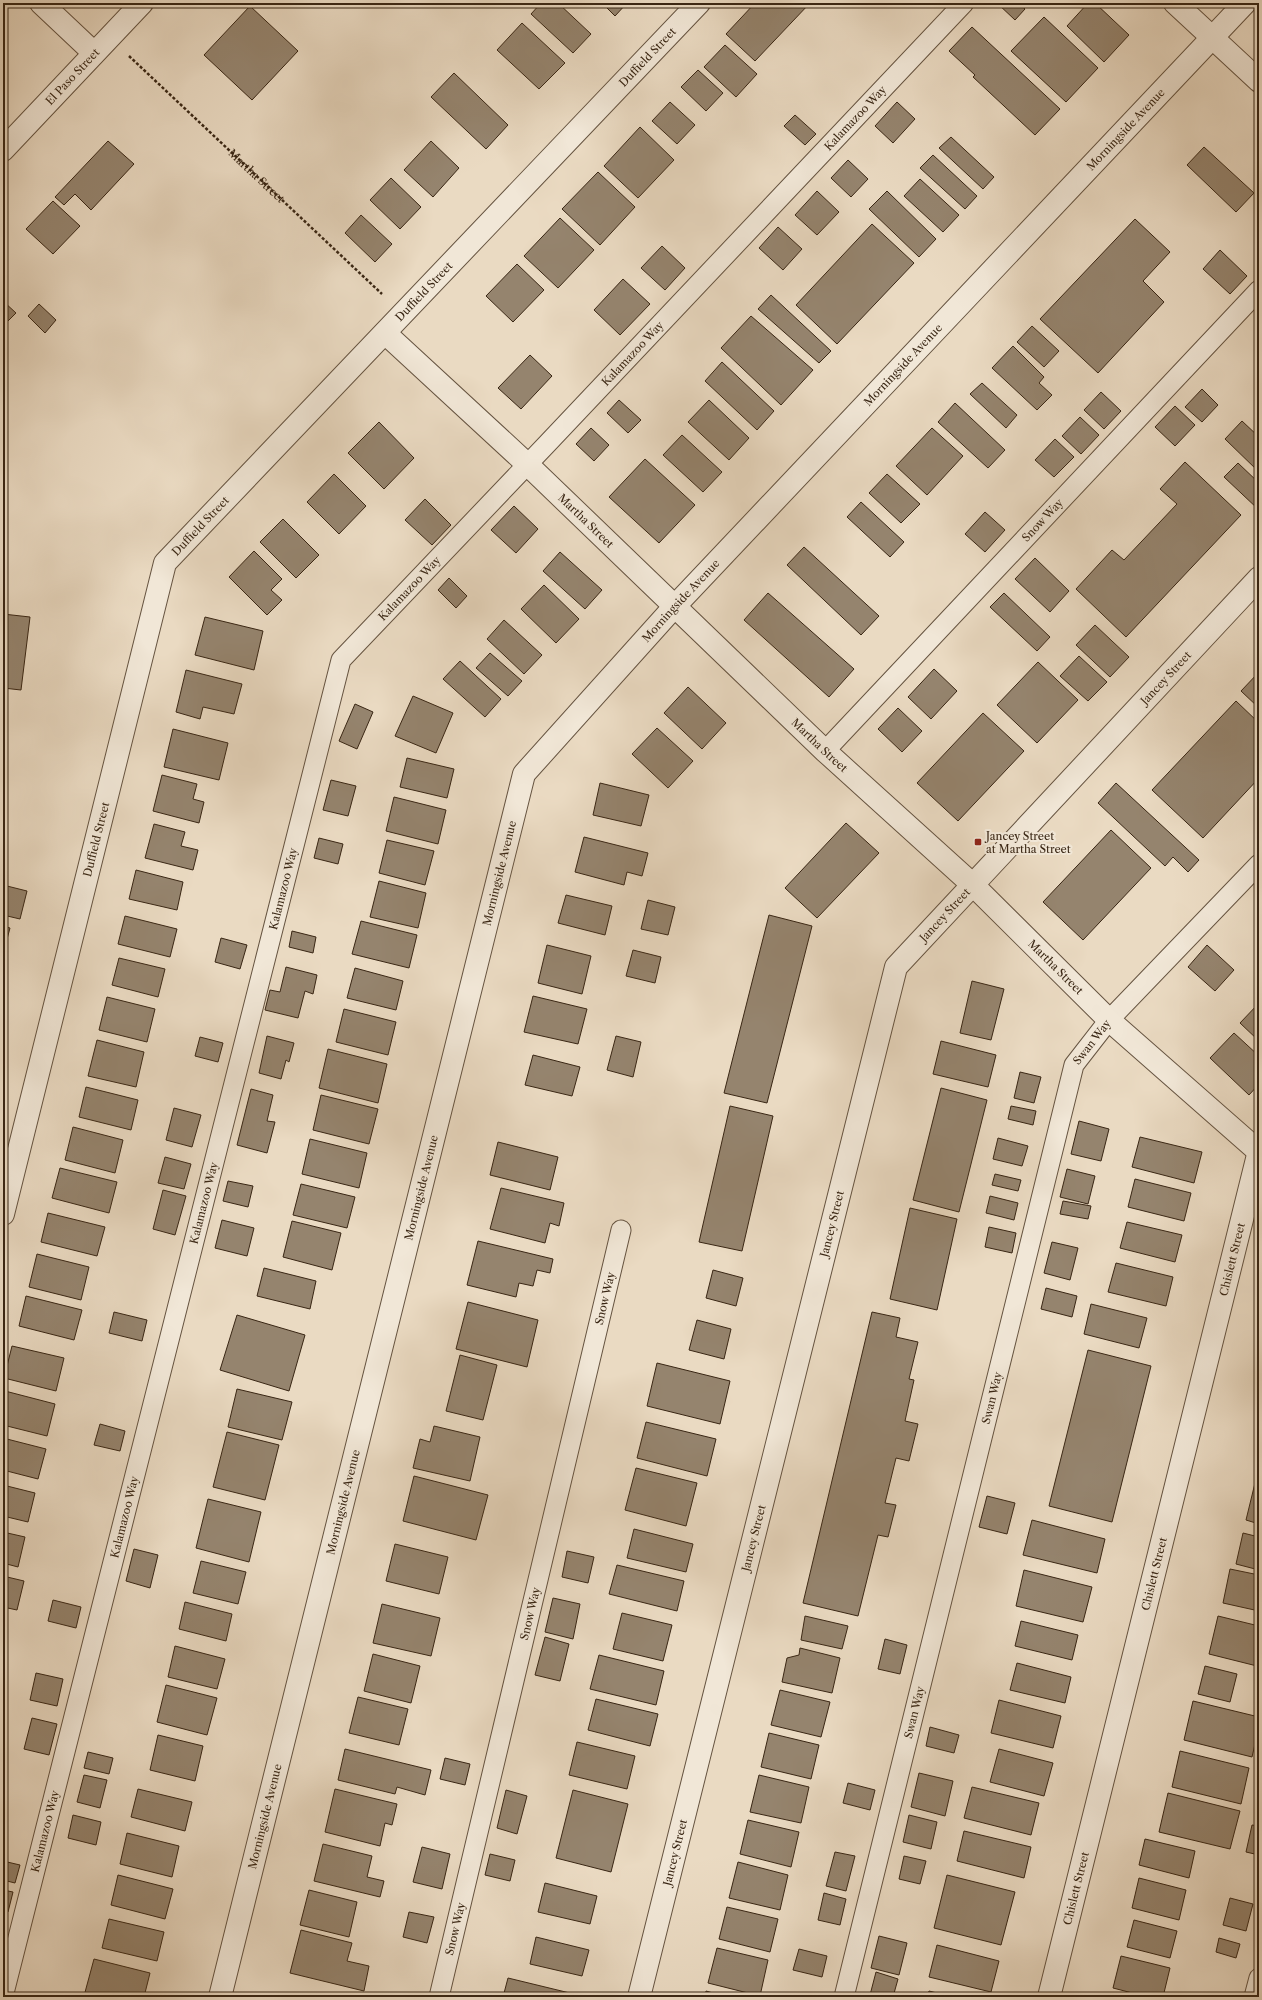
<svg xmlns="http://www.w3.org/2000/svg" width="1262" height="2000" viewBox="0 0 1262 2000" font-family="'Libre Caslon Text',serif">
  <style>
    .building { fill: #95846e; stroke: #392614 }
    .lines { fill: none; stroke-linecap: round; stroke-linejoin: round }
    .service-casing { stroke: #655340; stroke-width: 21 }
    .minor-casing { stroke: #655340; stroke-width: 24 }
    .path { stroke: #392614; stroke-width: 2.5; stroke-dasharray: 3 2; stroke-linecap: butt }
    .service { stroke: #f1e7d7; stroke-width: 19 }
    .minor { stroke: #f1e7d7; stroke-width: 22 }
    .poi-dot { fill: #8f2418; stroke: #f1e7d7; stroke-width: 1.5 }
    .labels { text-anchor: middle; dominant-baseline: central; stroke-width: 4; stroke-linejoin: round; paint-order: stroke }
    .street-label { font-size: 11px; fill: #392614; stroke: #f1e7d7 }
    .poi-label { font-size: 11px; fill: #392614; stroke: #f1e7d7; text-anchor: start }
  </style>
  <rect width="100%" height="100%" fill="#eadac2"/>
  <filter id="stains"><feTurbulence type="fractalNoise" baseFrequency=".005" numOctaves="4"/><feColorMatrix values="0 0 0 0 .2 0 0 0 0 .09 0 0 0 0 .02 0 0 0 .5 -.17"/></filter>
  <radialGradient id="worn" r=".72"><stop offset=".6" stop-color="#630" stop-opacity="0"/><stop offset="1" stop-color="#630" stop-opacity=".3"/></radialGradient>
  <path class="building" d="M541,3H558L591,34L573,53L531,14Z
    M602,3H627L615,16Z
    M755,3H810L755,61L726,34Z
    M997,3H1018L1025,9L1015,20Z
    M1088,3H1095L1129,35L1104,62L1067,26Z
    M250,6L298,51L252,100L204,55Z
    M1044,17L1098,68L1066,102L1011,51Z
    M522,23L565,63L539,89L497,50Z
    M972,27L1060,109L1035,135L973,77L975,75L949,51Z
    M725,45L757,74L736,97L704,67Z
    M698,70L723,93L706,111L681,87Z
    M454,73L508,125L486,149L431,97Z
    M670,102L695,125L677,144L652,121Z
    M897,102L915,119L893,143L875,126Z
    M795,115L816,134L805,145L784,126Z
    M640,127L674,160L638,198L604,166Z
    M951,137L994,177L983,189L939,148Z
    M108,141L134,164L91,210L75,194L64,205L55,197Z
    M431,141L459,168L433,197L404,170Z
    M1204,147L1254,193L1236,212L1187,165Z
    M933,155L977,196L965,209L920,168Z
    M848,160L868,179L851,197L831,178Z
    M598,172L635,207L600,245L562,209Z
    M391,178L421,207L400,229L370,200Z
    M920,179L959,215L943,232L904,196Z
    M817,191L839,212L817,235L795,215Z
    M887,191L936,239L919,257L869,209Z
    M53,201L80,226L53,254L26,229Z
    M361,215L392,244L375,262L345,233Z
    M560,218L594,250L558,288L524,256Z
    M1135,219L1170,252L1143,281L1164,302L1098,373L1040,319Z
    M872,224L914,263L837,344L796,305Z
    M778,227L802,249L783,270L759,248Z
    M662,246L685,268L665,290L641,268Z
    M1220,250L1247,276L1230,294L1203,269Z
    M517,264L544,290L513,322L486,296Z
    M623,279L650,304L620,335L594,310Z
    M771,295L831,351L819,363L758,309Z
    M3,301L16,313L3,326Z
    M39,304L56,320L45,333L28,316Z
    M751,316L813,370L781,405L721,348Z
    M1032,326L1059,351L1044,367L1017,342Z
    M1013,346L1044,377L1039,383L1052,395L1037,410L992,368Z
    M530,355L552,376L521,409L498,388Z
    M722,362L774,411L757,430L705,381Z
    M982,383L1017,415L1006,428L970,394Z
    M1202,389L1218,405L1202,422L1185,407Z
    M1101,392L1121,411L1104,429L1084,410Z
    M619,400L641,420L628,433L607,413Z
    M709,400L749,438L729,460L688,422Z
    M955,403L1005,450L988,468L938,422Z
    M1175,406L1195,425L1175,446L1155,427Z
    M1080,417L1099,435L1081,454L1062,436Z
    M1242,421L1259,437V472L1225,439Z
    M379,422L414,458L384,489L348,453Z
    M591,428L609,445L594,461L576,444Z
    M932,428L963,456L927,495L896,466Z
    M682,435L722,472L703,492L663,455Z
    M1055,439L1074,457L1054,477L1035,460Z
    M645,459L695,505L659,543L609,497Z
    M1185,462L1241,515L1126,637L1076,589L1112,550L1124,560L1177,504L1160,489Z
    M1238,463L1259,483V510L1224,477Z
    M334,474L366,506L339,534L307,502Z
    M887,474L920,504L901,523L869,493Z
    M425,499L451,525L432,545L405,520Z
    M861,502L904,542L890,557L847,517Z
    M514,506L538,529L516,553L491,530Z
    M985,512L1005,530L985,552L965,534Z
    M283,519L319,555L296,578L260,542Z
    M804,547L879,616L861,635L787,565Z
    M254,551L282,579L271,590L282,600L267,615L229,577Z
    M560,552L602,590L585,609L543,571Z
    M1035,558L1069,591L1050,612L1015,579Z
    M449,578L467,596L456,608L438,590Z
    M544,585L579,619L556,643L521,609Z
    M768,593L854,669L829,697L744,620Z
    M1004,593L1050,637L1037,651L990,607Z
    M3,614L30,617L21,690L3,688Z
    M205,617L263,631L254,670L195,655Z
    M504,620L542,655L524,674L487,639Z
    M1095,625L1129,657L1110,677L1076,645Z
    M490,653L522,681L508,696L476,668Z
    M1079,656L1107,682L1088,701L1060,676Z
    M460,661L501,699L485,717L443,679Z
    M1038,662L1078,700L1037,743L997,705Z
    M934,669L957,691L931,719L908,697Z
    M186,670L242,684L234,714L203,707L200,719L176,712Z
    M1259,672V708L1241,691Z
    M688,687L726,723L702,749L664,713Z
    M413,696L453,713L436,753L395,736Z
    M1236,701L1259,723V778L1203,838L1152,790Z
    M355,704L373,712L357,749L339,741Z
    M898,708L922,731L902,752L878,729Z
    M983,713L1024,751L958,821L917,783Z
    M657,728L693,761L668,788L632,754Z
    M173,729L228,743L219,780L164,767Z
    M407,758L454,769L447,798L400,787Z
    M162,775L197,784L193,799L204,802L199,823L153,811Z
    M331,780L356,786L348,816L323,810Z
    M600,783L649,795L641,826L593,815Z
    M1116,783L1199,860L1188,872L1173,857L1165,866L1098,803Z
    M394,797L446,810L438,844L386,831Z
    M846,823L879,853L817,918L785,888Z
    M154,824L185,832L181,846L198,850L193,870L145,858Z
    M1111,830L1151,868L1083,940L1043,902Z
    M584,837L648,853L642,876L627,872L624,885L575,872Z
    M319,838L343,844L338,864L314,858Z
    M387,840L434,851L425,885L379,873Z
    M136,870L183,882L177,910L129,899Z
    M379,881L426,893L418,928L370,917Z
    M3,885L27,891L20,919L3,915Z
    M566,895L612,906L605,935L558,923Z
    M648,900L675,907L668,935L641,929Z
    M769,915L812,926L767,1103L724,1093Z
    M125,916L177,929L170,957L118,944Z
    M361,921L417,935L409,968L352,954Z
    M3,926L10,928L3,954Z
    M292,931L316,937L313,953L289,947Z
    M221,938L247,945L240,969L215,962Z
    M547,945L591,956L582,994L538,983Z
    M1207,945L1234,970L1215,991L1188,967Z
    M633,950L661,957L655,983L626,976Z
    M119,958L165,969L158,997L112,985Z
    M286,967L317,975L313,994L305,991L298,1018L265,1010L270,990L280,992Z
    M355,968L403,981L396,1010L347,998Z
    M972,981L1004,989L991,1040L960,1033Z
    M533,996L587,1009L578,1044L524,1032Z
    M107,997L155,1009L147,1042L99,1030Z
    M1259,1003V1041L1240,1023Z
    M344,1009L396,1022L388,1055L336,1042Z
    M1234,1033L1259,1056V1084L1249,1095L1210,1058Z
    M267,1036L294,1043L289,1062L286,1060L281,1079L259,1073Z
    M616,1036L641,1042L633,1077L607,1070Z
    M200,1037L223,1043L218,1062L195,1056Z
    M97,1040L144,1052L136,1087L88,1076Z
    M941,1041L996,1055L988,1087L933,1074Z
    M328,1049L387,1064L378,1103L319,1088Z
    M533,1055L580,1067L572,1096L525,1085Z
    M1020,1072L1041,1077L1034,1103L1014,1098Z
    M86,1087L138,1100L131,1130L79,1117Z
    M941,1088L987,1100L959,1212L913,1200Z
    M251,1089L273,1095L267,1121L275,1122L267,1153L237,1145Z
    M321,1095L378,1109L369,1144L313,1130Z
    M730,1106L773,1116L742,1251L699,1242Z
    M1011,1106L1036,1111L1033,1125L1008,1119Z
    M174,1108L201,1115L192,1147L166,1140Z
    M1079,1121L1109,1129L1101,1161L1071,1154Z
    M73,1127L123,1140L115,1173L65,1160Z
    M1140,1137L1202,1152L1194,1183L1132,1167Z
    M998,1138L1028,1146L1022,1166L993,1159Z
    M310,1139L367,1153L359,1188L302,1174Z
    M498,1142L558,1157L550,1190L490,1175Z
    M165,1157L191,1164L184,1189L158,1183Z
    M60,1168L117,1182L109,1213L52,1198Z
    M1067,1169L1095,1176L1088,1204L1060,1197Z
    M995,1174L1021,1180L1018,1191L992,1185Z
    M1135,1179L1191,1193L1184,1221L1128,1207Z
    M228,1181L253,1186L248,1207L223,1201Z
    M301,1184L355,1197L347,1228L293,1215Z
    M501,1188L564,1203L559,1226L550,1223L545,1243L490,1229Z
    M163,1190L186,1196L175,1235L153,1229Z
    M990,1196L1018,1203L1014,1220L986,1213Z
    M1063,1201L1091,1206L1088,1219L1060,1214Z
    M910,1208L957,1219L937,1310L890,1299Z
    M48,1213L105,1227L97,1256L41,1242Z
    M222,1220L254,1228L247,1256L215,1248Z
    M292,1221L341,1233L332,1270L283,1257Z
    M1127,1222L1182,1235L1175,1262L1120,1248Z
    M989,1227L1016,1233L1012,1253L985,1247Z
    M478,1241L553,1259L550,1273L537,1270L533,1286L519,1283L516,1297L467,1285Z
    M1052,1242L1078,1248L1070,1280L1044,1273Z
    M37,1254L89,1267L81,1300L29,1287Z
    M1116,1263L1173,1277L1166,1306L1108,1292Z
    M264,1268L316,1281L310,1309L257,1296Z
    M713,1270L743,1278L736,1306L706,1298Z
    M1046,1288L1077,1296L1072,1317L1041,1309Z
    M26,1296L82,1310L74,1340L19,1326Z
    M468,1302L538,1320L527,1367L456,1349Z
    M1091,1304L1147,1318L1139,1348L1084,1334Z
    M114,1312L147,1320L142,1341L109,1333Z
    M872,1312L900,1318L896,1337L918,1342L909,1379L914,1380L905,1421L918,1424L909,1461L896,1458L885,1503L896,1505L888,1537L878,1535L858,1616L803,1603Z
    M237,1315L305,1335L289,1391L220,1370Z
    M697,1320L731,1329L724,1359L689,1350Z
    M12,1346L64,1358L56,1391L4,1378Z
    M1088,1350L1151,1366L1112,1522L1049,1506Z
    M460,1355L497,1365L483,1420L446,1411Z
    M657,1363L730,1381L720,1424L647,1406Z
    M237,1389L292,1402L282,1440L228,1427Z
    M5,1391L55,1404L47,1436L3,1425V1399Z
    M646,1422L716,1439L707,1476L637,1458Z
    M100,1424L125,1431L120,1451L94,1445Z
    M434,1426L480,1437L470,1481L413,1468L420,1439L430,1442Z
    M227,1432L279,1445L265,1500L213,1487Z
    M3,1438L46,1449L38,1479L3,1470Z
    M636,1468L697,1483L686,1526L625,1510Z
    M414,1476L488,1495L476,1540L403,1521Z
    M1255,1483L1259,1484V1524L1246,1520Z
    M3,1485L35,1493L28,1522L3,1516Z
    M987,1496L1015,1503L1007,1534L979,1527Z
    M208,1499L261,1512L249,1562L196,1548Z
    M1032,1520L1105,1539L1097,1573L1023,1555Z
    M634,1529L693,1544L686,1572L627,1558Z
    M3,1532L25,1537L18,1567L3,1563Z
    M1243,1533L1259,1537V1570L1236,1564Z
    M395,1544L448,1557L439,1594L386,1581Z
    M134,1549L158,1555L150,1588L126,1581Z
    M567,1551L594,1557L588,1583L562,1577Z
    M201,1561L246,1572L238,1604L193,1593Z
    M617,1565L684,1581L677,1611L609,1594Z
    M1230,1569L1259,1575V1611L1223,1603Z
    M1024,1570L1092,1587L1083,1622L1016,1606Z
    M3,1576L24,1581L17,1610L3,1607Z
    M553,1598L580,1604L573,1639L545,1632Z
    M53,1600L81,1607L76,1628L48,1621Z
    M185,1602L232,1614L226,1641L179,1629Z
    M382,1604L440,1618L431,1656L373,1643Z
    M622,1613L672,1625L663,1661L613,1649Z
    M805,1616L848,1626L842,1649L801,1640Z
    M1218,1616L1259,1626V1659L1257,1666L1209,1654Z
    M1021,1621L1078,1635L1072,1660L1015,1646Z
    M545,1637L569,1644L560,1681L535,1675Z
    M885,1639L907,1645L900,1674L878,1669Z
    M175,1646L225,1659L217,1689L168,1677Z
    M800,1648L840,1658L832,1693L782,1682L787,1658L799,1655Z
    M373,1654L420,1666L411,1703L364,1691Z
    M599,1655L664,1671L656,1705L590,1689Z
    M1017,1663L1071,1677L1065,1703L1010,1690Z
    M1205,1666L1237,1674L1230,1702L1198,1694Z
    M36,1673L63,1679L57,1706L30,1700Z
    M166,1685L217,1698L207,1735L157,1722Z
    M780,1690L830,1702L821,1737L771,1725Z
    M358,1697L408,1709L399,1745L349,1733Z
    M596,1699L658,1714L650,1746L588,1730Z
    M999,1700L1061,1716L1053,1748L991,1733Z
    M1193,1701L1259,1717V1727L1252,1757L1184,1740Z
    M32,1718L57,1724L49,1755L24,1749Z
    M930,1727L959,1735L954,1753L926,1746Z
    M769,1733L819,1745L811,1779L761,1767Z
    M158,1735L203,1746L195,1781L150,1770Z
    M577,1742L635,1756L627,1789L569,1775Z
    M345,1749L431,1770L425,1795L397,1787L395,1794L338,1780Z
    M999,1749L1053,1763L1044,1796L990,1782Z
    M1180,1751L1249,1768L1241,1804L1172,1787Z
    M88,1752L113,1758L109,1774L84,1768Z
    M445,1758L470,1764L465,1785L440,1779Z
    M919,1773L953,1781L945,1816L911,1807Z
    M84,1775L107,1780L100,1808L77,1802Z
    M759,1775L809,1787L801,1823L750,1812Z
    M848,1783L875,1790L870,1810L843,1803Z
    M972,1787L1039,1803L1031,1835L964,1818Z
    M138,1789L192,1802L185,1831L131,1817Z
    M335,1789L397,1804L392,1825L385,1823L380,1846L325,1832Z
    M506,1790L527,1796L517,1834L497,1828Z
    M573,1790L628,1804L611,1872L556,1858Z
    M1259,1790V1806L1255,1805Z
    M1168,1793L1240,1811L1230,1849L1159,1832Z
    M73,1815L101,1822L96,1845L68,1838Z
    M909,1815L937,1822L931,1849L903,1842Z
    M748,1820L799,1832L791,1867L740,1854Z
    M1252,1825L1259,1826V1855L1246,1852Z
    M964,1831L1031,1847L1024,1878L957,1861Z
    M127,1833L179,1846L172,1877L120,1864Z
    M1145,1839L1195,1851L1189,1878L1139,1865Z
    M323,1844L372,1856L367,1877L384,1881L380,1897L314,1881Z
    M422,1847L450,1854L442,1889L413,1882Z
    M835,1852L855,1856L846,1891L826,1886Z
    M490,1854L515,1860L510,1881L485,1875Z
    M904,1856L926,1861L920,1884L899,1879Z
    M3,1861L20,1865L15,1883L3,1880Z
    M738,1862L788,1875L780,1910L729,1898Z
    M118,1875L173,1889L165,1919L111,1905Z
    M947,1875L1015,1892L1001,1945L934,1928Z
    M1139,1878L1186,1890L1179,1920L1132,1908Z
    M545,1883L597,1896L590,1924L538,1912Z
    M3,1890L13,1892L8,1912L3,1910Z
    M309,1890L357,1902L349,1937L300,1925Z
    M824,1893L846,1899L840,1925L818,1920Z
    M1230,1898L1253,1904L1246,1931L1223,1925Z
    M727,1907L778,1919L770,1952L719,1939Z
    M409,1912L434,1917L427,1943L403,1937Z
    M109,1919L164,1932L157,1961L102,1948Z
    M1134,1920L1177,1931L1170,1958L1127,1947Z
    M301,1930L352,1943L347,1961L369,1966L364,1991L290,1973Z
    M879,1936L907,1943L899,1975L871,1968Z
    M536,1937L589,1950L582,1976L530,1964Z
    M1219,1938L1240,1944L1236,1958L1216,1952Z
    M937,1945L999,1961L991,1992L929,1977Z
    M717,1948L768,1960L760,1996L708,1983Z
    M799,1949L827,1956L822,1977L793,1970Z
    M1121,1956L1170,1968L1163,1997H1148L1113,1988Z
    M94,1959L150,1973L144,1997L84,1996Z
    M876,1972L898,1979L893,1997H879L870,1995Z
    M508,1978L578,1995V1997H503Z
    M706,1991L727,1997H705Z
    M929,1991L953,1997H927Z"/>
  <g class="lines">
    <g class="service-casing">
      <g id="service">
        <path id="s2" d="M825,751L1259,290"/>
        <path id="s3" d="M3,1997L341,660L546,445L964,3"/>
        <path id="s4" d="M439,1997L621,1230"/>
        <path id="s5" d="M844,1997L1074,1065L1109,1020L1259,864"/>
        <path d="M1254,1997L1259,1978"/>
      </g>
    </g>
    <g class="minor-casing">
      <g id="minor">
        <path d="M41,3L94,53"/>
        <path d="M1175,3L1259,81"/>
        <path id="s6" d="M3,150L142,3"/>
        <path id="s7" d="M385,333L528,465L825,751L973,885L1109,1020L1258,1151"/>
        <path id="s8" d="M3,1214L165,563L699,3"/>
        <path id="s9" d="M220,1997L524,774L674,607L1245,3"/>
        <path id="s10" d="M639,1997L896,967L1259,578"/>
        <path id="s11" d="M1049,1997L1259,1151"/>
      </g>
    </g>
    <path class="path" id="s1" d="M129,56L382,294"/>
    <use href="#service" class="service"/>
    <use href="#minor" class="minor"/>
  </g>
  <rect class="poi-dot" x="974" y="838" width="8" height="8" rx="2"/>
  <g class="labels">
    <g class="street-label">
      <text stroke="none"><textPath href="#s8" startOffset="1370">Duffield Street</textPath></text>
      <text stroke="none"><textPath href="#s6" startOffset="101">El Paso Street</textPath></text>
      <text stroke="none"><textPath href="#s3" startOffset="2126">Kalamazoo Way</textPath></text>
      <text stroke="none"><textPath href="#s9" startOffset="2142">Morningside Avenue</textPath></text>
      <text stroke="none"><textPath href="#s1" startOffset="175">Martha Street</textPath></text>
      <text stroke="none"><textPath href="#s8" startOffset="1046">Duffield Street</textPath></text>
      <text stroke="none"><textPath href="#s3" startOffset="1802">Kalamazoo Way</textPath></text>
      <text stroke="none"><textPath href="#s9" startOffset="1818">Morningside Avenue</textPath></text>
      <text stroke="none"><textPath href="#s2" startOffset="317">Snow Way</textPath></text>
      <text stroke="none"><textPath href="#s7" startOffset="275">Martha Street</textPath></text>
      <text stroke="none"><textPath href="#s8" startOffset="722">Duffield Street</textPath></text>
      <text stroke="none"><textPath href="#s3" startOffset="1478">Kalamazoo Way</textPath></text>
      <text stroke="none"><textPath href="#s9" startOffset="1494">Morningside Avenue</textPath></text>
      <text stroke="none"><textPath href="#s10" startOffset="1457">Jancey Street</textPath></text>
      <text stroke="none"><textPath href="#s7" startOffset="599">Martha Street</textPath></text>
      <text stroke="none"><textPath href="#s8" startOffset="386">Duffield Street</textPath></text>
      <text stroke="none"><textPath href="#s9" startOffset="1158">Morningside Avenue</textPath></text>
      <text stroke="none"><textPath href="#s3" startOffset="1143">Kalamazoo Way</textPath></text>
      <text stroke="none"><textPath href="#s10" startOffset="1133">Jancey Street</textPath></text>
      <text stroke="none"><textPath href="#s7" startOffset="923">Martha Street</textPath></text>
      <text stroke="none"><textPath href="#s5" startOffset="989">Swan Way</textPath></text>
      <text stroke="none"><textPath href="#s9" startOffset="834">Morningside Avenue</textPath></text>
      <text stroke="none"><textPath href="#s3" startOffset="819">Kalamazoo Way</textPath></text>
      <text stroke="none"><textPath href="#s10" startOffset="797">Jancey Street</textPath></text>
      <text stroke="none"><textPath href="#s11" startOffset="760">Chislett Street</textPath></text>
      <text stroke="none"><textPath href="#s4" startOffset="718">Snow Way</textPath></text>
      <text stroke="none"><textPath href="#s5" startOffset="617">Swan Way</textPath></text>
      <text stroke="none"><textPath href="#s9" startOffset="510">Morningside Avenue</textPath></text>
      <text stroke="none"><textPath href="#s3" startOffset="495">Kalamazoo Way</textPath></text>
      <text stroke="none"><textPath href="#s10" startOffset="473">Jancey Street</textPath></text>
      <text stroke="none"><textPath href="#s11" startOffset="436">Chislett Street</textPath></text>
      <text stroke="none"><textPath href="#s4" startOffset="394">Snow Way</textPath></text>
      <text stroke="none"><textPath href="#s5" startOffset="293">Swan Way</textPath></text>
      <text stroke="none"><textPath href="#s9" startOffset="186">Morningside Avenue</textPath></text>
      <text stroke="none"><textPath href="#s3" startOffset="171">Kalamazoo Way</textPath></text>
      <text stroke="none"><textPath href="#s10" startOffset="149">Jancey Street</textPath></text>
      <text stroke="none"><textPath href="#s11" startOffset="112">Chislett Street</textPath></text>
      <text stroke="none"><textPath href="#s4" startOffset="70">Snow Way</textPath></text>
    </g>
    <g class="poi-label">
      <text x="986" y="836">Jancey Street<tspan x="986" dy="13">at Martha Street</tspan></text>
    </g>
  </g>
  <rect width="1262" height="2000" fill="none" stroke="#eadac2" stroke-width="16"/>
  <rect x="4" y="4" width="1254" height="1992" fill="none" stroke="#392614" stroke-width="2"/>
  <rect x="8" y="8" width="1246" height="1984" fill="none" stroke="#392614"/>
  <rect width="100%" height="100%" filter="url(#stains)"/>
  <rect width="100%" height="100%" fill="url(#worn)"/>
</svg>
